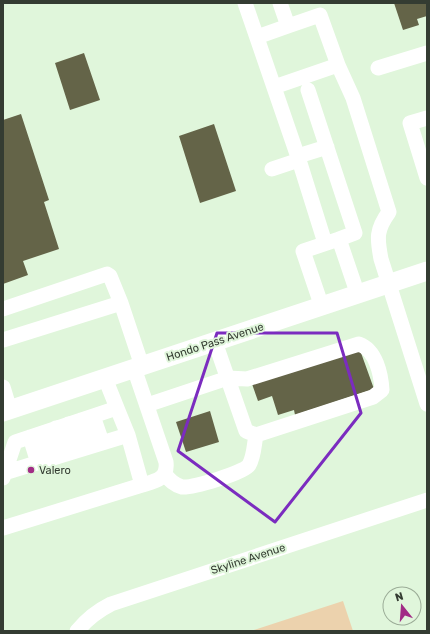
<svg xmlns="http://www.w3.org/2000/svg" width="430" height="634" viewBox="0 0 430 634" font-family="Rubik,sans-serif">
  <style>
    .green { fill: #ecd2ad }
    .building { fill: #646448 }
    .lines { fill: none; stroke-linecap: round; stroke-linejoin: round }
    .minor { stroke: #fff; stroke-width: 15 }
    .major { stroke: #fff; stroke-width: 19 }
    .marked { fill: none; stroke: #7b2cbf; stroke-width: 3; stroke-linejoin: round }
    .poi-dot { fill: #a12c85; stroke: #e0f6db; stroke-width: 1.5 }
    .labels { text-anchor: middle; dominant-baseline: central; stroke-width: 4; stroke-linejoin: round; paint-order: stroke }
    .street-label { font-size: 11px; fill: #343c32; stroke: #e0f6db }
    .poi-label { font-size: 11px; fill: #343c32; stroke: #e0f6db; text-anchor: start }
  </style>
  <rect width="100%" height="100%" fill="#e0f6db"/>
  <path class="green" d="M343,601L353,631H251Z"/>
  <path class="building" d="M394,3H427V16L417,19L419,25L403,30Z
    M84,53L100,100L70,110L55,63Z
    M21,114L49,200L44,202L59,249L23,261L28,275L3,284V120Z
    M214,124L236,191L200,203L179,136Z
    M360,350L374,389L295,415L294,410L278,415L272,396L258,401L252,384Z
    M210,411L219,442L186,452L176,422Z"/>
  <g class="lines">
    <path class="minor" d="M245,3L299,160L325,243
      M288,26L320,15L338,65L353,98L389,212C376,230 377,238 381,259L427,404
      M257,37L288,26L280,3
      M378,68L427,53
      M274,87L338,65
      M308,90L355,233L339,239
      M427,118L410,123L427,178
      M298,156L327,147
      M272,169L299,160
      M322,307L303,251L339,239L358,295
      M3,309L107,274L110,276L121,303L142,366
      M3,340L121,303
      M105,378L117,408
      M3,387L10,410
      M147,405L228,378L247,379L359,344C376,350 381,374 382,390L373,397L256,435L246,431L215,342
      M93,416L102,442
      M81,420L89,447
      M68,424L77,450
      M56,428L64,454
      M43,433L52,458
      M30,437L38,463
      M4,473L128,435
      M165,474C169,480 175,485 182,487C192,488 244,473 249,465C254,457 254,445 256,435
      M3,478L15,442L117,408L128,435L142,485
      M3,528L142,485C156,481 168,479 166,462L134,368
      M77,631C87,619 97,611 111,604L427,500"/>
    <path class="major" d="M3,412L427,271"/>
  </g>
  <path class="marked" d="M217,333H337L361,413L275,522L178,451Z"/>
  <circle class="poi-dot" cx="31" cy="470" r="4"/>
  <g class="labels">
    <g class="street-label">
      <text transform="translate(215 342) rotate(-18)">Hondo Pass Avenue</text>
      <text transform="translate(248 559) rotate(-18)">Skyline Avenue</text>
    </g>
    <g class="poi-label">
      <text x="39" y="470">Valero</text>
    </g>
  </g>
  <rect width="430" height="634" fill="none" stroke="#343c32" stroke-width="8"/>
  <g transform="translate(402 606) rotate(343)"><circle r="19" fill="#e0f6db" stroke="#9bac97"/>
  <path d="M0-3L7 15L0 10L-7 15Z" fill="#a12c85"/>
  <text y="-6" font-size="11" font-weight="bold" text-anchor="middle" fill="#343c32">N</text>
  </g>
</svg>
